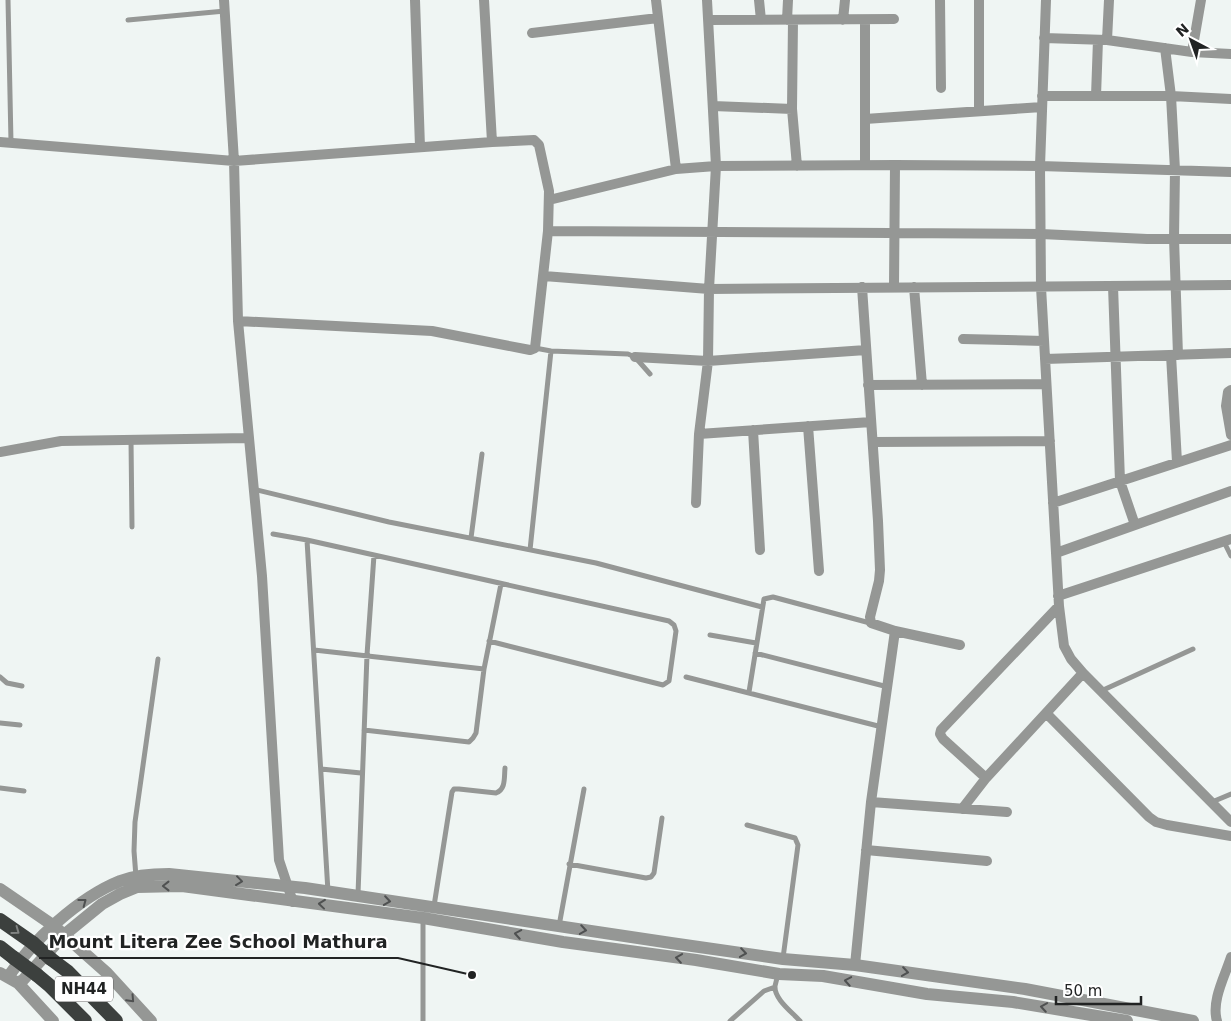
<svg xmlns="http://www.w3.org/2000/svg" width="1231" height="1021" viewBox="0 0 1231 1021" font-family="'DejaVu Sans',sans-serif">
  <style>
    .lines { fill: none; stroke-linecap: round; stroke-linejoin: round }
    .service { stroke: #959795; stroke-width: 5 }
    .minor { stroke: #959795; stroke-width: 10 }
    .tertiary { stroke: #959795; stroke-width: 12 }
    .trunk { stroke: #3c403e; stroke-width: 14 }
    .trunk-bridge { stroke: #3c403e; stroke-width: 14 }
    .oneway { stroke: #4f5151 }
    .oneway2 { stroke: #808382 }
    .labels { text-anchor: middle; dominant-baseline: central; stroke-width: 4.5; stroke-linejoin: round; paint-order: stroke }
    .shield { fill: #fff; stroke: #646565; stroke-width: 1 }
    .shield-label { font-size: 15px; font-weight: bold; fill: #212323 }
    .leader { fill: none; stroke: #212323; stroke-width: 2 }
    .callout-dot { fill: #212323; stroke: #fff; stroke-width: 2 }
    .callout-label { font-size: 18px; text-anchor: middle; font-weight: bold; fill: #212323; stroke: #fff; stroke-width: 4.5; stroke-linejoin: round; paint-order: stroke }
  </style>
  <rect width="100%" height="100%" fill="#eff5f3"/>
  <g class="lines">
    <path class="service" d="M8,0L11,142
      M128,20L225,11
      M535,348L551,351L628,354L635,357L650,374
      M131,440L132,527
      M253,489L389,522L596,563L762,607
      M273,534L307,540
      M471,538L482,454
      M1224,542L1231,556
      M530,550L551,351
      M710,635L756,643
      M314,650L484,669
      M755,653L888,687
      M0,677L7,683L22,686
      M686,677L882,727
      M1101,691L1193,649
      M749,692L764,599L773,597L870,623
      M0,723L20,725
      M364,730L469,742L473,738L476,733L484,669L501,584
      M321,769L361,773
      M0,788L24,791
      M1212,802L1231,794
      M747,825L795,838L798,845L783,958
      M569,864L646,878L651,877L654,873L662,818
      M136,877L134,851L135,822L158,659
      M328,892L307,540L669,621L674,625L676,631L669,681L663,685L489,641
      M358,894L367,655L374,555
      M434,906L452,792L454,789H459L496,793C506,789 504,778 505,768
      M423,919V1021
      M559,926L584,789
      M778,974C777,978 776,982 775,986C774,999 792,1012 800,1021
      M730,1021L764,991L775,987"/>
    <path class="minor" d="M224,0L234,161L238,321L262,576L279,860L293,902
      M415,0L420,147
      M484,0L492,142
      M656,0L676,169
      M759,0L761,20
      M940,0L941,88
      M1046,0L1040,166L1041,287L1059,606L1064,646L1071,659L1083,673L1231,822
      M708,20L894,19
      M787,20L788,0
      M793,20L792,109L797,166
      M843,20L845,0
      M865,20V165
      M532,33L658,18
      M1044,38L1107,40L1192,52L1201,0
      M1107,40L1109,0
      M1165,48L1171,96L1175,170L1174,238L1178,355
      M1192,52L1231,54
      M1042,96H1171L1231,99
      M1096,96L1098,40
      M713,106L792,109
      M979,111V0
      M865,119L1042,107
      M0,142L234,161L492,142L534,140L539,145L549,191L548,231L535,348L530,350L432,331L238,321
      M549,200L676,169L716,166L895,165L1040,166L1231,172
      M548,231L1041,234L1147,239H1231
      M544,276L709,289L1231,285
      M1113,286L1120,481L1135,525
      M862,287L878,521L880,570L879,581L870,617L871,623L895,631
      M894,287L895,165
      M914,287L922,385
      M963,339L1044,341
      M1171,355L1177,462
      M635,357L708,361L866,350
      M1045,359L1231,353
      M868,385L1046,384
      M1231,390L1228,392L1226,406L1231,435
      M808,426L819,571
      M753,430L760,550
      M699,434L871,422
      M873,442L1050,441
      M0,452L61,441L248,438
      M696,503L699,434L708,361L709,289L716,166L707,0
      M1053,503L1231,445
      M1056,553L1231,491
      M1058,596L1231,539
      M1046,713L1149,817L1156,822L1167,825L1231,836
      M986,778L943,739L940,734L941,730L1059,606
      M871,802L1007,812
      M962,809L986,778L1083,673
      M866,850L987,861
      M855,965L871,802L895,631L960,645
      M1217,1021C1211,1001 1225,976 1231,957"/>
    <path class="tertiary" d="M0,889L54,926L107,973L151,1021
      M0,973L18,983L53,1021
      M8,977C33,940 78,898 120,881C136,875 152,874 169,874L305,888L671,943L783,959L855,965L1025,989L1193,1021
      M18,983L23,980L64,935L102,904L120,894L137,887L182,886L423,918L563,942L696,960L779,974L823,976L927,994L1013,1002L1127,1021"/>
    <path class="trunk" d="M0,920L33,943
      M0,947L14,958
      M51,959L67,971L116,1021
      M37,975L49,985L85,1021"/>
    <path class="trunk-bridge" d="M33,943L51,959
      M14,958L37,975"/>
  </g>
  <defs><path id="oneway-chevron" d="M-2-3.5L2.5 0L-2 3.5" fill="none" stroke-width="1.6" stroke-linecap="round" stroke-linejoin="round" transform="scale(1.25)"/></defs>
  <g class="oneway">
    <use href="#oneway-chevron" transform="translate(239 881) rotate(7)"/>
    <use href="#oneway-chevron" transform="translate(166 886) rotate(180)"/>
    <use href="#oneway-chevron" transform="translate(387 901) rotate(8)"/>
    <use href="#oneway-chevron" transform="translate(83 902) rotate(-37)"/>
    <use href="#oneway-chevron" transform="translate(322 904) rotate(-174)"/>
    <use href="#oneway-chevron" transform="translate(583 930) rotate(9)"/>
    <use href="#oneway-chevron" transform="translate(518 934) rotate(-170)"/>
    <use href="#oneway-chevron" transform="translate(743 953) rotate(8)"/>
    <use href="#oneway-chevron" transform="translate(679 958) rotate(-172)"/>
    <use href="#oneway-chevron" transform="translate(905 972) rotate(8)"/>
    <use href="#oneway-chevron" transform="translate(848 981) rotate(-170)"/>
    <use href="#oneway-chevron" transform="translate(131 999) rotate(47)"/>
    <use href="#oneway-chevron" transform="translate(1044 1007) rotate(-171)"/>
  </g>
  <use class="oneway2" href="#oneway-chevron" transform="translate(16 931) rotate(36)"/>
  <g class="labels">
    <rect class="shield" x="55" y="976.5" width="58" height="25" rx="4"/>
    <g class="shield-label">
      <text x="84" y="989">NH44</text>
    </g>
  </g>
  <path class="leader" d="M472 975L398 958H39"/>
  <circle class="callout-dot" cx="472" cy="975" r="5"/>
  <g class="callout-label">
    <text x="218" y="948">Mount Litera Zee School Mathura</text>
  </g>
  <g transform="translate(1191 40) rotate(319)" stroke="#ffffff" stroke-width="4" paint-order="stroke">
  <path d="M0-4L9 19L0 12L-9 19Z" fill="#212323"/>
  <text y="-8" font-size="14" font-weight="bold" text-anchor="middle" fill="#212323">N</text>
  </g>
  <path d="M1056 996v8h85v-8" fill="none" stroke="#212323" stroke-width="2.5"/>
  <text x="1064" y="996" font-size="15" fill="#212323" stroke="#ffffff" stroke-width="4" paint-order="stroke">50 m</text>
</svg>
